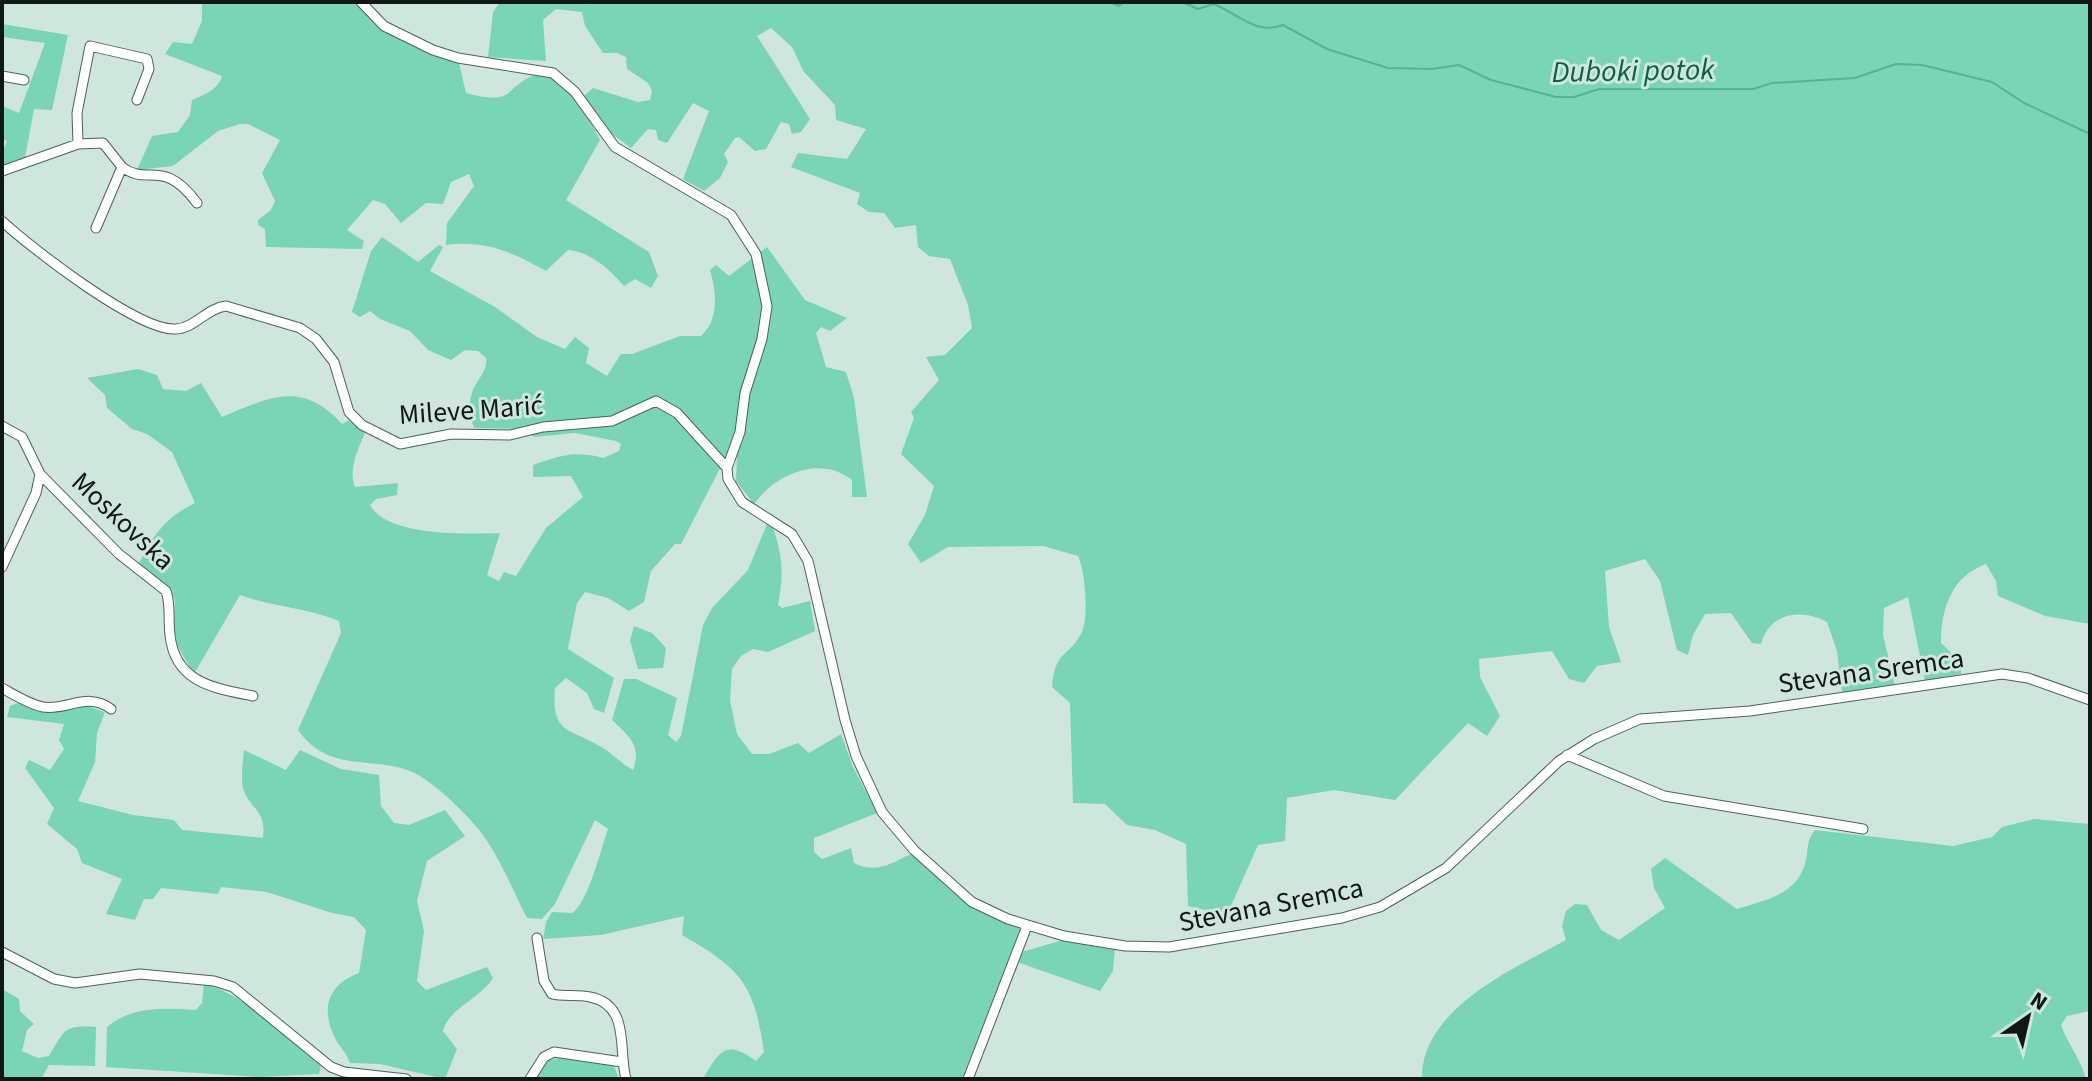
<svg xmlns="http://www.w3.org/2000/svg" width="2092" height="1081" viewBox="0 0 2092 1081" font-family="'Source Sans 3',sans-serif">
  <style>
    .green { fill: #79d5b5 }
    .lines { fill: none; stroke-linecap: round; stroke-linejoin: round }
    .stream { stroke: #50b695; stroke-width: 2 }
    .minor-casing { stroke: #4d6159; stroke-width: 11 }
    .minor { stroke: #fff; stroke-width: 9 }
    .labels { text-anchor: middle; dominant-baseline: central; stroke-width: 6; stroke-linejoin: round; paint-order: stroke }
    .street-label { font-size: 28px; fill: #101815; stroke: #cfe6dd }
    .water-label { font-size: 30px; font-style: italic; fill: #0c5f49; stroke: #cfe6dd }
  </style>
  <rect width="100%" height="100%" fill="#cfe6dd"/>
  <path class="green" d="M202,2H360C390,37 416,49 459,63L466,93C518,107 502,86 539,73C566,80 588,115 600,140L566,200L649,252L658,276L651,288L635,279L624,286C609,269 591,252 568,250L546,271C512,252 485,240 446,245L447,223L474,186L469,174L451,182L443,204L426,203L401,223L385,204L373,200L347,230L364,241L362,249L266,247L265,229L258,225V220L271,210L275,201L262,173L280,140L248,124H240L218,131L173,166L137,170L152,136L178,132L190,115L192,100C204,95 219,89 222,76L165,54L173,42L192,44L202,21Z
    M500,2H2090V624L2045,616L1998,596L1996,581L1986,564C1952,576 1941,608 1941,643L1961,662V674L1925,681L1908,597L1884,608L1883,635L1895,686L1842,693L1837,651L1827,622C1801,608 1769,613 1761,644L1752,643L1731,613L1705,614L1693,635L1688,655L1677,650L1660,581L1645,559L1605,571L1609,627L1621,662L1597,666L1584,683L1569,679L1552,651L1479,659L1480,677L1500,716L1487,736L1468,723L1395,800L1334,790L1287,798L1285,841L1258,845L1227,915L1188,906L1186,844L1155,830L1127,825L1105,804L1073,803L1070,703L1052,687C1055,649 1069,658 1082,632C1089,617 1085,570 1078,556L1043,546L948,547L921,563L908,544L925,515L934,486L901,454L914,418L911,412L939,380L926,357L945,355L972,328L968,305L950,259L929,256L918,247L916,225L895,228L884,213L869,212L857,204L860,193L791,167L798,153L847,159L866,129L836,120L835,105L804,72L792,47L771,28L757,36L810,119L801,132L792,134L789,124L781,122L766,149L755,151L739,137L735,138L724,154L728,162L720,178L704,191L683,179L709,111L693,103L667,143L658,140L656,130L648,129L631,148L612,134L584,96L593,88L638,102L650,100L652,91L648,83L627,69L626,57L617,53H603L585,26L582,12L556,9L543,20L546,61L488,57L493,12Z
    M2,24L68,35L52,110L34,109L25,158L2,167V153L7,141L2,138V106L19,113L45,43L2,37Z
    M382,237L418,262L439,245L443,247L430,271L495,307L537,337L565,349L575,337L589,348L586,363L607,376L621,354H632L680,336H701C720,319 716,291 710,270L716,265L729,276L767,247L805,300L847,318L830,331L821,327L816,333L826,367L846,372L854,398L867,497H852V480C821,455 776,473 754,504L736,481L737,457L728,453L681,544H675L651,571L644,602L629,611L608,598L585,592L577,603L568,649L614,678L604,713L594,709L587,693L566,678L555,688C551,736 570,727 603,748C614,755 622,764 633,770C642,746 629,736 612,720L624,679H636L677,698L668,735L676,742L681,736L703,625L712,608L748,570L767,524L771,523C783,553 784,574 778,605L782,608L810,601L815,631L768,652L753,649L741,656L732,669L730,700L737,734L752,754H769L798,743L809,753L841,734L853,767L877,813L814,838V852L822,859L851,848L854,863C876,874 890,864 911,854L974,909L1021,929L962,1079H703C719,1052 725,1038 756,1061L764,1052C754,983 741,969 682,935L684,916L601,935L543,939L546,922L552,912L572,913C588,903 601,849 608,829L595,820L555,904L542,919L527,918C514,893 503,865 487,841C475,821 433,780 410,771C370,756 328,773 298,730L341,633L339,621C305,607 273,607 240,595L194,674L178,647L174,631L175,601L171,590L139,563C154,534 165,518 195,503L172,452L147,434L132,429L107,408L105,395L87,378L138,369L157,375L163,389L186,391L201,383L222,417C270,397 302,380 342,424L349,420L365,433C358,449 348,470 355,487L398,483L397,495L376,499L370,505C388,537 466,534 500,533L487,575L499,581L504,572L516,576L546,528L583,497L571,476L533,477V465C559,456 576,450 603,458L619,451L621,444L616,441L575,433L534,437L522,429L474,428C459,386 489,379 486,358L478,351L465,350L451,360L428,350L410,331L380,319L370,311L360,317L352,312L371,251Z
    M634,626L652,633L666,648L663,668L638,669L630,641Z
    M18,703L45,713L81,704L105,712L97,733L95,762L78,801L133,815L174,820L182,830L263,838C266,810 253,812 244,791C240,780 243,761 244,750L286,770L300,750L341,769L379,775L381,806L394,823L409,825L445,810L465,836L427,861L417,901L424,931L417,981L426,990L487,967L493,978C481,998 448,1009 443,1031L457,1049L445,1079L380,1064L350,1063C347,1054 341,1048 336,1040C320,1010 327,985 359,973L366,930L354,917L332,913L267,892L221,887L218,894L161,888L153,899H144L135,920L106,914L122,879L82,863L77,849L47,824L54,808L25,768L29,760L50,770L64,749L59,740L64,724L7,717L10,706Z
    M2034,819L2090,824V1011L2067,1016L2061,1025C2068,1045 2081,1059 2086,1079H1422C1421,1009 1513,969 1566,940L1562,926L1566,911L1575,904L1587,905L1601,930L1619,940L1665,908L1654,888L1651,869L1665,858L1737,909C1766,900 1799,894 1806,860C1808,849 1807,839 1815,830L1953,846L1992,837L2002,827Z
    M1066,939L1115,947L1113,971L1100,991L1017,962L1022,952Z
    M204,984C242,992 289,1039 321,1066L319,1074L259,1077L106,1067L107,1027C131,1006 166,1008 196,1010L202,1003Z
    M2,989L19,999L20,1011L34,1024L27,1030L22,1051L38,1058L49,1056C65,1030 63,1025 96,1027L95,1066L49,1065L41,1079H2Z
    M563,1057L614,1066L619,1079H535L547,1061Z"/>
  <g class="lines">
    <path class="stream" d="M1110,2L1119,6L1124,2
      M1182,2L1198,9L1214,4C1240,15 1255,35 1283,25L1327,49L1388,68L1431,69L1459,65L1491,80L1556,97H1574L1599,89H1753L1772,83L1855,78L1896,64L1922,65L1992,82L2024,103L2090,134"/>
    <g class="minor-casing">
      <path id="minor" d="M361,2L384,26L433,50L458,58L553,73L575,92L615,147L731,215L756,254L767,306L762,339L745,393L740,432L727,468L728,479L742,502L792,534L808,561L845,720L856,756L882,812L914,850L972,902L1008,919L1064,936L1125,946L1169,947L1342,918L1380,907L1446,868L1559,761L1594,739L1640,719L1750,711L2002,674L2028,678L2090,700
        M2,76L24,80
        M78,144L77,113L90,46L147,59L149,69L137,100
        M122,167C148,187 163,157 197,203
        M2,171L78,144L103,143L122,167L96,228
        M2,221C30,247 139,332 176,329C195,328 207,308 226,306L300,328L316,339L334,362L349,412L362,425L400,444L451,434L510,435L543,427L612,421L656,401L677,413L727,468
        M2,426L22,437L40,474L119,554L166,591C171,605 168,620 170,635C175,683 214,688 253,696
        M2,567L36,493L40,474
        M2,688C15,695 28,704 43,707C67,711 87,691 111,709
        M1567,755L1664,796L1863,829
        M537,938L544,981L552,994C564,997 578,994 590,997C631,1005 618,1051 626,1079
        M2,952L54,979L75,983L140,974L214,981L233,987L331,1067L344,1072L406,1079
        M530,1079L544,1057L554,1052L622,1062
        M968,1079L1027,926"/>
    </g>
    <use href="#minor" class="minor"/>
  </g>
  <g class="labels">
    <g class="street-label">
      <text transform="translate(471 410) rotate(-4)">Mileve Marić</text>
      <text transform="translate(123 521) rotate(43)">Moskovska</text>
      <text transform="translate(1871 671) rotate(-8)">Stevana Sremca</text>
      <text transform="translate(1271 905) rotate(-11)">Stevana Sremca</text>
    </g>
    <g class="water-label">
      <text transform="translate(1633 71) rotate(-1)">Duboki potok</text>
    </g>
  </g>
  <rect width="2092" height="1081" fill="none" stroke="#101815" stroke-width="8"/>
  <g transform="translate(2028 1017) rotate(34)" stroke="#cfe6dd" stroke-width="6" paint-order="stroke">
  <path d="M0-6L14 30L0 20L-14 30Z" fill="#101815"/>
  <text y="-12" font-size="22" font-weight="bold" text-anchor="middle" fill="#101815">N</text>
  </g>
</svg>
